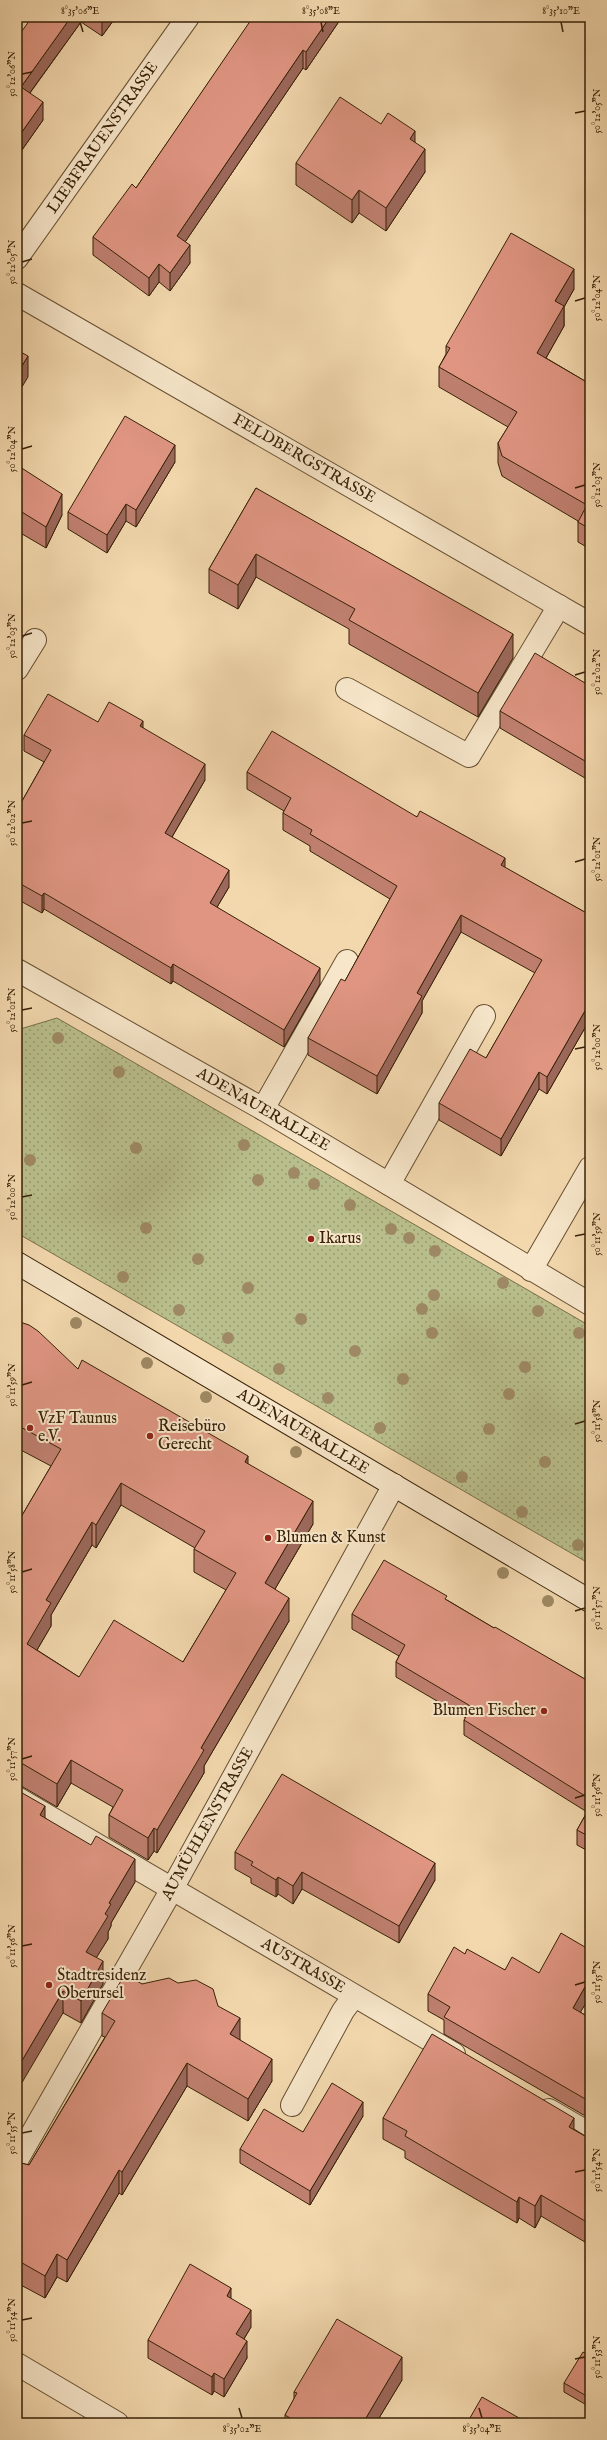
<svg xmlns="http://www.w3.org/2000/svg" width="607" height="2440" viewBox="0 0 607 2440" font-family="'IM FELL English',serif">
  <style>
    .park { fill: url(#park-dots); stroke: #78704a }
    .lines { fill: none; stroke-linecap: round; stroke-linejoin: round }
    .service-casing { stroke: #664f31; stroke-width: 24 }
    .minor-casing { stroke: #664f31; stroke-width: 24 }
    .tertiary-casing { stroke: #664f31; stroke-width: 24 }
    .secondary-casing { stroke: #372107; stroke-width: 24 }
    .service { stroke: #f7e6ca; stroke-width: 22 }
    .minor { stroke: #f7e6ca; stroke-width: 22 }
    .tertiary { stroke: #f7e6ca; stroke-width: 22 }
    .secondary { stroke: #f7e6ca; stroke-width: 22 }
    .tree { fill: #9e8964 }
    .wall { fill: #c08070; stroke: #372107; fill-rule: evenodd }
    .shaded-wall { fill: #9c685b; stroke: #372107 }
    .building { fill: #df9582; stroke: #372107; fill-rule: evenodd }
    .ticks { fill: none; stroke: #372107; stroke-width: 1.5 }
    .poi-dot { fill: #8f2418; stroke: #f7e6ca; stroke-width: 1.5 }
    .labels { text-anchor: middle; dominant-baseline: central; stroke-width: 4; stroke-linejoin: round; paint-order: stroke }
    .street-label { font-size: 16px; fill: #372107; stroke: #f7e6ca }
    .poi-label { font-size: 16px; fill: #372107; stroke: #f7e6ca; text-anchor: start }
    .neatline { fill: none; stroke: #372107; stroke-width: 1.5 }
    .ticks-label { font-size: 10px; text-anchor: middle; fill: #372107 }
  </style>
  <defs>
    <pattern id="park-dots" width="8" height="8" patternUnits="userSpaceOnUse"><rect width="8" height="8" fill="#b9bf8c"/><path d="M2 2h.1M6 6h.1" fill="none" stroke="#979b70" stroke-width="1.8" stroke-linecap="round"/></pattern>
  </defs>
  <rect width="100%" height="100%" fill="#f3d8ae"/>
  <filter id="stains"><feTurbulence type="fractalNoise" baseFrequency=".005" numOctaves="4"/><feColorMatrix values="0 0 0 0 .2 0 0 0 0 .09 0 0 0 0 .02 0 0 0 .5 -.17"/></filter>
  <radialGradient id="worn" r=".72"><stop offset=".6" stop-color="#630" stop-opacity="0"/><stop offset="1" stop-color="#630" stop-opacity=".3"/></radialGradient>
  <path class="park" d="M57,1018L590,1326V1564L17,1233V1030Z"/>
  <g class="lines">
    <g class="service-casing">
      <path id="service" d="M17,669L35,640
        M347,689L469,756L559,606
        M263,1109L347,961
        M389,1184L484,1016
        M292,2105L343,2011L354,1996"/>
    </g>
    <g class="minor-casing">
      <path id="minor" d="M17,258L188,17
        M17,970L263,1109L590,1304
        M531,1270L590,1168
        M17,1798L454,2054
        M549,2110L590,2134
        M17,2160L172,1889L394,1485
        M17,2364L117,2423"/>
    </g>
    <g class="tertiary-casing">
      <path id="tertiary" d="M17,294L590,624"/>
    </g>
    <g class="secondary-casing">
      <path id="secondary" d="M17,1263L590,1601"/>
    </g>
    <use href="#service" class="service"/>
    <use href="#minor" class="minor"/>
    <use href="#tertiary" class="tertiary"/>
    <use href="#secondary" class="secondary"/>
  </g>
  <g class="tree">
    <circle cx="58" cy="1038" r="6"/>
    <circle cx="119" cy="1072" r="6"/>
    <circle cx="244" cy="1145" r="6"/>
    <circle cx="136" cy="1148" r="6"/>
    <circle cx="30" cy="1160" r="6"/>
    <circle cx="294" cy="1173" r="6"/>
    <circle cx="258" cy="1180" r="6"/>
    <circle cx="314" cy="1184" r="6"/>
    <circle cx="350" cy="1205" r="6"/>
    <circle cx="146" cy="1228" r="6"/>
    <circle cx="391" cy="1229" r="6"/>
    <circle cx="409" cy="1238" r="6"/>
    <circle cx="435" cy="1251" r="6"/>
    <circle cx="198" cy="1259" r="6"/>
    <circle cx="123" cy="1277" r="6"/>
    <circle cx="503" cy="1283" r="6"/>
    <circle cx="248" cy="1288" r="6"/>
    <circle cx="434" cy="1295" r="6"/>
    <circle cx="422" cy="1309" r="6"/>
    <circle cx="179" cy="1310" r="6"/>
    <circle cx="538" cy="1311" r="6"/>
    <circle cx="301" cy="1319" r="6"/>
    <circle cx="76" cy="1323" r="6"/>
    <circle cx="432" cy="1333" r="6"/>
    <circle cx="579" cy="1333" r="6"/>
    <circle cx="228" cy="1338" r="6"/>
    <circle cx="355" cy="1351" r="6"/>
    <circle cx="147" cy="1363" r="6"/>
    <circle cx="525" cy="1367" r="6"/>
    <circle cx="279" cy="1369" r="6"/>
    <circle cx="403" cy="1379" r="6"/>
    <circle cx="509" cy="1394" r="6"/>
    <circle cx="206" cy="1397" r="6"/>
    <circle cx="328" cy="1398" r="6"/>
    <circle cx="380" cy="1428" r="6"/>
    <circle cx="489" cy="1429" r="6"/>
    <circle cx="296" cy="1452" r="6"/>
    <circle cx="545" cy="1462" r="6"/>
    <circle cx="462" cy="1477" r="6"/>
    <circle cx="522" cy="1512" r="6"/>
    <circle cx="578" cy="1545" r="6"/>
    <circle cx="503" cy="1573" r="6"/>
    <circle cx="548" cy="1601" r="6"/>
  </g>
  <path class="wall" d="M32,17H119L115,22L113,21L102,36L81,22L30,93L43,120L17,157Z
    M251,17H342L306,70L303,68L185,242L190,263L170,291L159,282L149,296L93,255V237L136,188L251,21Z
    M381,124L415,142L425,172L386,231L359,213L352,223L296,185V163Z
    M574,289L564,307V326L546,358L590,384V549L578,542V521L502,476L498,463V443L508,427L439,387V367L446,354V346Z
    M175,462L136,527L126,521L107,553L68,529V512Z
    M17,465L62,515L46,548L17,531Z
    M256,488L513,658L478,717L349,644V629L256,577L238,609L209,593V569Z
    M590,686V781L500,728V711Z
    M98,722L143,728L205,780L172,837L229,887L217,907L320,984L284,1047L173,981L171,984L44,909L42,913L17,899V810L44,762L24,751V735Z
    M247,772L417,817L505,868L590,915V1019L547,1094L539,1089L501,1156L439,1120V1103L486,1058L535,973L461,932L422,1001V1013L377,1094L308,1055V1038L345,981L390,899L310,851V846L283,830V813L284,811L247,789Z
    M17,1321L78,1369L248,1464L313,1524L275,1589L289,1621L204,1766V1773L157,1853L154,1851L148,1860L109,1837V1815L113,1807L71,1783L57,1807L23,1787H17V1524L51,1466L17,1448ZM121,1505L195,1548L194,1549V1572L226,1590L183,1662L79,1677L37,1650L51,1626V1615L92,1545L96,1548Z
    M447,1600L494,1628L590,1682V1852L577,1845V1830L587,1812L464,1735V1720L466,1718L396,1677V1662L399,1656L352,1629V1614Z
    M45,1818L135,1882L111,1923V1926L108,1932V1939L96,1958L103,1984L81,2023L63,2013Z
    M235,1852L435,1880L399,1943L302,1889L293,1904L278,1894L276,1897L251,1883V1878L235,1869Z
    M590,1950V1996L580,2012L590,2018V2111L587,2117L444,2034V2020L428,2011V1994L465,1954L505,1970L539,1973Z
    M142,1984L218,2006L240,2040L272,2081L248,2121L187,2086L122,2195L119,2193L67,2282L57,2277L45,2298L17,2283V2162L29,2165L105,2037L102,2036V2013Z
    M363,2116L310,2205L240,2163V2149Z
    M383,2118L574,2129L590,2139V2245L541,2216L535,2228L519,2218L517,2223L405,2158V2151L383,2139Z
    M231,2299L251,2327L244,2339L247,2358L224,2397L214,2391L212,2395L148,2358V2340Z
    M590,2356V2407L564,2392V2383Z
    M402,2380L376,2423H285V2415L294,2399V2392Z"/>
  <path class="shaded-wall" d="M71,17H81V22L21,105V87Z
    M103,17H113V21L102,36V18Z
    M115,17H119L115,22Z
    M330,17H342L306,70V52Z
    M303,50V68L177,254V236Z
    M43,102V120L17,157V139Z
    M415,131V154L410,139Z
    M425,149V172L386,231V208Z
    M359,190V213L352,223V200Z
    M190,245V263L170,291V273Z
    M159,264V282L149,296V278Z
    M574,269V289L564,307V326L537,374V353L555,301Z
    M28,356V377L17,395V374Z
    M175,445V462L136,527V510Z
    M62,494V515L46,548V527Z
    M126,504V521L107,553V535Z
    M256,554V577L238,609V585Z
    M513,634V658L478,717V693Z
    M143,721V737L140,726Z
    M205,764V780L165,849V833Z
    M505,858V875L501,865Z
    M229,870V887L210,919V903Z
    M44,893V909L42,913V896Z
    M461,915V932L422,1001V1013L377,1094V1076L417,993Z
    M173,964V981L171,984V968Z
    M320,968V984L284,1047V1030Z
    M590,1002V1019L547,1094V1077Z
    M539,1072V1089L501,1156V1139Z
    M248,1456V1479L245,1462Z
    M121,1483V1505L96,1548V1525Z
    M313,1501V1524L265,1606V1583Z
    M92,1522V1545L51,1615V1626L27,1667V1644L46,1600Z
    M289,1598V1621L204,1766V1773L157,1853V1830L201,1748Z
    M71,1760V1783L57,1807V1784Z
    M45,1806V1829L40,1815Z
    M154,1828V1851L148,1860V1838Z
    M135,1859V1882L111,1923V1926L108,1932V1939L86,1974V1952L105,1914L109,1903Z
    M435,1863V1880L399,1943V1926Z
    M302,1872V1889L293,1904V1886Z
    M278,1877V1894L276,1897V1880Z
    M103,1961V1984L81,2023V2001Z
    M590,1978V1996L573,2025V2008Z
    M63,1991V2013L17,2091V2069Z
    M240,2018V2041L230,2034Z
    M272,2059V2081L248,2121V2099Z
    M187,2063V2086L122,2195V2172Z
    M590,2094V2111L587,2117V2100Z
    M363,2102V2116L310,2205V2191Z
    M574,2118V2139L569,2127Z
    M119,2170V2193L67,2282V2260Z
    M541,2195V2216L535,2228V2206Z
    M519,2197V2218L517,2223V2202Z
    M57,2254V2277L45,2298V2276Z
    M231,2288V2305L227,2296Z
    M251,2310V2327L236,2352V2334Z
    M247,2341V2358L224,2397V2379Z
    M402,2357V2380L376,2423H363Z
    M214,2373V2391L212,2395V2377Z"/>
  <path class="building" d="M32,17H71L21,87L43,102L17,139V38Z
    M252,17H330L306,52L303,50L177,236L190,245L170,273L159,264L149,278L93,237L132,184L136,188L253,17Z
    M340,97L381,124L388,113L415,131L410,139L425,149L386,208L359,190L352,200L296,163Z
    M511,233L574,269L555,301L564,306L537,353L590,384V529L578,522L587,505L502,456L498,443L517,412L439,367L450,348L446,346Z
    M17,350L28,356L17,374Z
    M125,416L175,445L136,510L126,504L107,535L68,512Z
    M17,465L62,494L46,527L17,509Z
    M256,488L513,634L478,693L349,620L355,609L256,554L238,585L209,569Z
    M535,653L590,686V764L500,711Z
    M48,694L98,722L109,702L143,721L140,726L205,764L165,833L229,870L210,903L320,968L284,1030L173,964L171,968L44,893L42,896L17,882V810L51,750L24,735Z
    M272,731L417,817L420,811L505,858L501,865L590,915V1002L547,1077L539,1072L501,1139L439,1103L470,1049L486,1058L542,960L461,915L417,993L422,996L377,1076L308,1038L341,979L345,981L397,886L310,834L312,830L283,813L291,798L247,772Z
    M17,1321L29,1325L38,1331L78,1369L82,1360L248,1456L245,1462L313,1501L265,1583L289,1598L201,1748L204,1750L157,1830L154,1828L148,1838L109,1815L123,1790L71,1760L57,1784L23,1764H17V1524L61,1449L17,1425ZM121,1483L205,1531L194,1549L236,1573L183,1662L114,1620L79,1677L27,1644L51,1603L46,1600L92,1522L96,1525Z
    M384,1560L447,1596L445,1599L494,1628L495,1627L590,1682V1799L464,1720L472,1707L396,1662L405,1645L352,1614Z
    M282,1774L435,1863L399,1926L302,1872L293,1886L278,1877L276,1880L251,1865L253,1862L235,1852Z
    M17,1790L45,1806L40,1815L91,1845L96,1836L135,1859L109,1903L111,1904L105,1914L108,1916L86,1952L103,1961L81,2001L63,1991L17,2069Z
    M590,1807V1837L577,1830Z
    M561,1933L590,1950V1978L573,2008L590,2018V2094L587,2100L444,2017L450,2007L428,1994L454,1947L465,1954L467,1949L505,1970L512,1957L539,1973Z
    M125,1974L142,1984L169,1978L178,1983L196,1980L213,1989L218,2006L240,2018L230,2034L272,2059L248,2099L187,2063L122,2172L119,2170L67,2260L57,2254L45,2276L17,2260V2162L29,2165L115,2021L102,2013Z
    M432,2034L574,2118L569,2127L590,2139V2224L541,2195L535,2206L519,2197L517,2202L405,2136L407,2131L383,2118Z
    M332,2083L363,2102L310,2191L240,2149L264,2109L303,2132Z
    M190,2264L231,2288L227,2296L251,2310L236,2334L247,2341L224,2379L214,2373L212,2377L148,2340Z
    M337,2319L402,2357L363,2423H299L285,2415L297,2393L294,2392Z
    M583,2352L590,2356V2398L564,2383Z
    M482,2397L528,2423H467Z"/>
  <path class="ticks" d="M80,22L83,32M321,22L323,32M561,22L563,32M22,74L32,72M575,113L585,111M22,262L32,259M575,301L585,298M22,449L32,446M575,488L585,485M22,636L32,633M575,675L585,672M22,823L32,821M575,862L585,859M22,1010L32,1008M575,1049L585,1047M22,1197L32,1195M575,1236L585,1234M22,1385L32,1382M575,1424L585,1421M22,1572L32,1569M575,1611L585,1608M22,1759L32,1756M575,1798L585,1795M22,1946L32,1944M575,1985L585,1982M22,2133L32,2131M575,2172L585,2170M22,2320L32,2318M575,2359L585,2357M239,2408L242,2418M479,2408L482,2418"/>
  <g class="poi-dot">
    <circle cx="311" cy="1239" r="4"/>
    <circle cx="30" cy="1428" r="4"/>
    <circle cx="150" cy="1436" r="4"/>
    <circle cx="268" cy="1538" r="4"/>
    <circle cx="544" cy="1711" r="4"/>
    <circle cx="49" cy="1985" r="4"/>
  </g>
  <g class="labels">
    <g class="street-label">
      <text transform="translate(103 138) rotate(-55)">LIEBFRAUENSTRASSE</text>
      <text transform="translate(304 459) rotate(30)">FELDBERGSTRASSE</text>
      <text transform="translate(263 1110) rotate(30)">ADENAUERALLEE</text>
      <text transform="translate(303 1432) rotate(31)">ADENAUERALLEE</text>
      <text transform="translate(208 1824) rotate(-61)">AUMÜHLENSTRASSE</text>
      <text transform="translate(303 1966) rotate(30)">AUSTRASSE</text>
    </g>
    <g class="poi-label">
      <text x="319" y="1239">Ikarus</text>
      <text x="38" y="1419">VzF Taunus<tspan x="38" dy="18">e.V.</tspan></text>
      <text x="158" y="1427">Reisebüro<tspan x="158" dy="18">Gerecht</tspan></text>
      <text x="276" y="1538">Blumen &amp; Kunst</text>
      <text x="536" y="1711" text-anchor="end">Blumen Fischer</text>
      <text x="57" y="1976">Stadtresidenz<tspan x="57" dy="18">Oberursel</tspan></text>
    </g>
  </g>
  <rect width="607" height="2440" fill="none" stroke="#f3d8ae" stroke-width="44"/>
  <rect x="22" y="22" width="563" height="2396" class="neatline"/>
  <g class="ticks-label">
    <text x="80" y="14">8°35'06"E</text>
    <text x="321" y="14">8°35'08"E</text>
    <text x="561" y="14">8°35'10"E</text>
    <text transform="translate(11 74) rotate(-90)" y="4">50°12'06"N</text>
    <text transform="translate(596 111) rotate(-90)" y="4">50°12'05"N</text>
    <text transform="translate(11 262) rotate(-90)" y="4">50°12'05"N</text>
    <text transform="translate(596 298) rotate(-90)" y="4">50°12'04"N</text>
    <text transform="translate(11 449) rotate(-90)" y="4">50°12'04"N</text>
    <text transform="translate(596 485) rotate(-90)" y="4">50°12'03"N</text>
    <text transform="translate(11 636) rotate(-90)" y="4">50°12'03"N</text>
    <text transform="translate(596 672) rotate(-90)" y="4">50°12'02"N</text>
    <text transform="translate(11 823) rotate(-90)" y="4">50°12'02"N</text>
    <text transform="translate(596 859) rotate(-90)" y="4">50°12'01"N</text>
    <text transform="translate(11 1010) rotate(-90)" y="4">50°12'01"N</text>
    <text transform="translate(596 1047) rotate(-90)" y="4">50°12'00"N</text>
    <text transform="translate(11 1197) rotate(-90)" y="4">50°12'00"N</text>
    <text transform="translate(596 1234) rotate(-90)" y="4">50°11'59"N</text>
    <text transform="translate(11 1385) rotate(-90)" y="4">50°11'59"N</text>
    <text transform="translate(596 1421) rotate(-90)" y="4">50°11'58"N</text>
    <text transform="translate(11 1572) rotate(-90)" y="4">50°11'58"N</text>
    <text transform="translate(596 1608) rotate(-90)" y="4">50°11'57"N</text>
    <text transform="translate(11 1759) rotate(-90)" y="4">50°11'57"N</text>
    <text transform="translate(596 1795) rotate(-90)" y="4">50°11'56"N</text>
    <text transform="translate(11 1946) rotate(-90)" y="4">50°11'56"N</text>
    <text transform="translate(596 1982) rotate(-90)" y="4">50°11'55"N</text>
    <text transform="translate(11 2133) rotate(-90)" y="4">50°11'55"N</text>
    <text transform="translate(596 2170) rotate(-90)" y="4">50°11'54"N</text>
    <text transform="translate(11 2320) rotate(-90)" y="4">50°11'54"N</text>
    <text transform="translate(596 2357) rotate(-90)" y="4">50°11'53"N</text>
    <text x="242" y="2432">8°35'02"E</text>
    <text x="482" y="2432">8°35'04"E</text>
  </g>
  <rect width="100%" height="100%" filter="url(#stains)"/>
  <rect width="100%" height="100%" fill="url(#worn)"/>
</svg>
